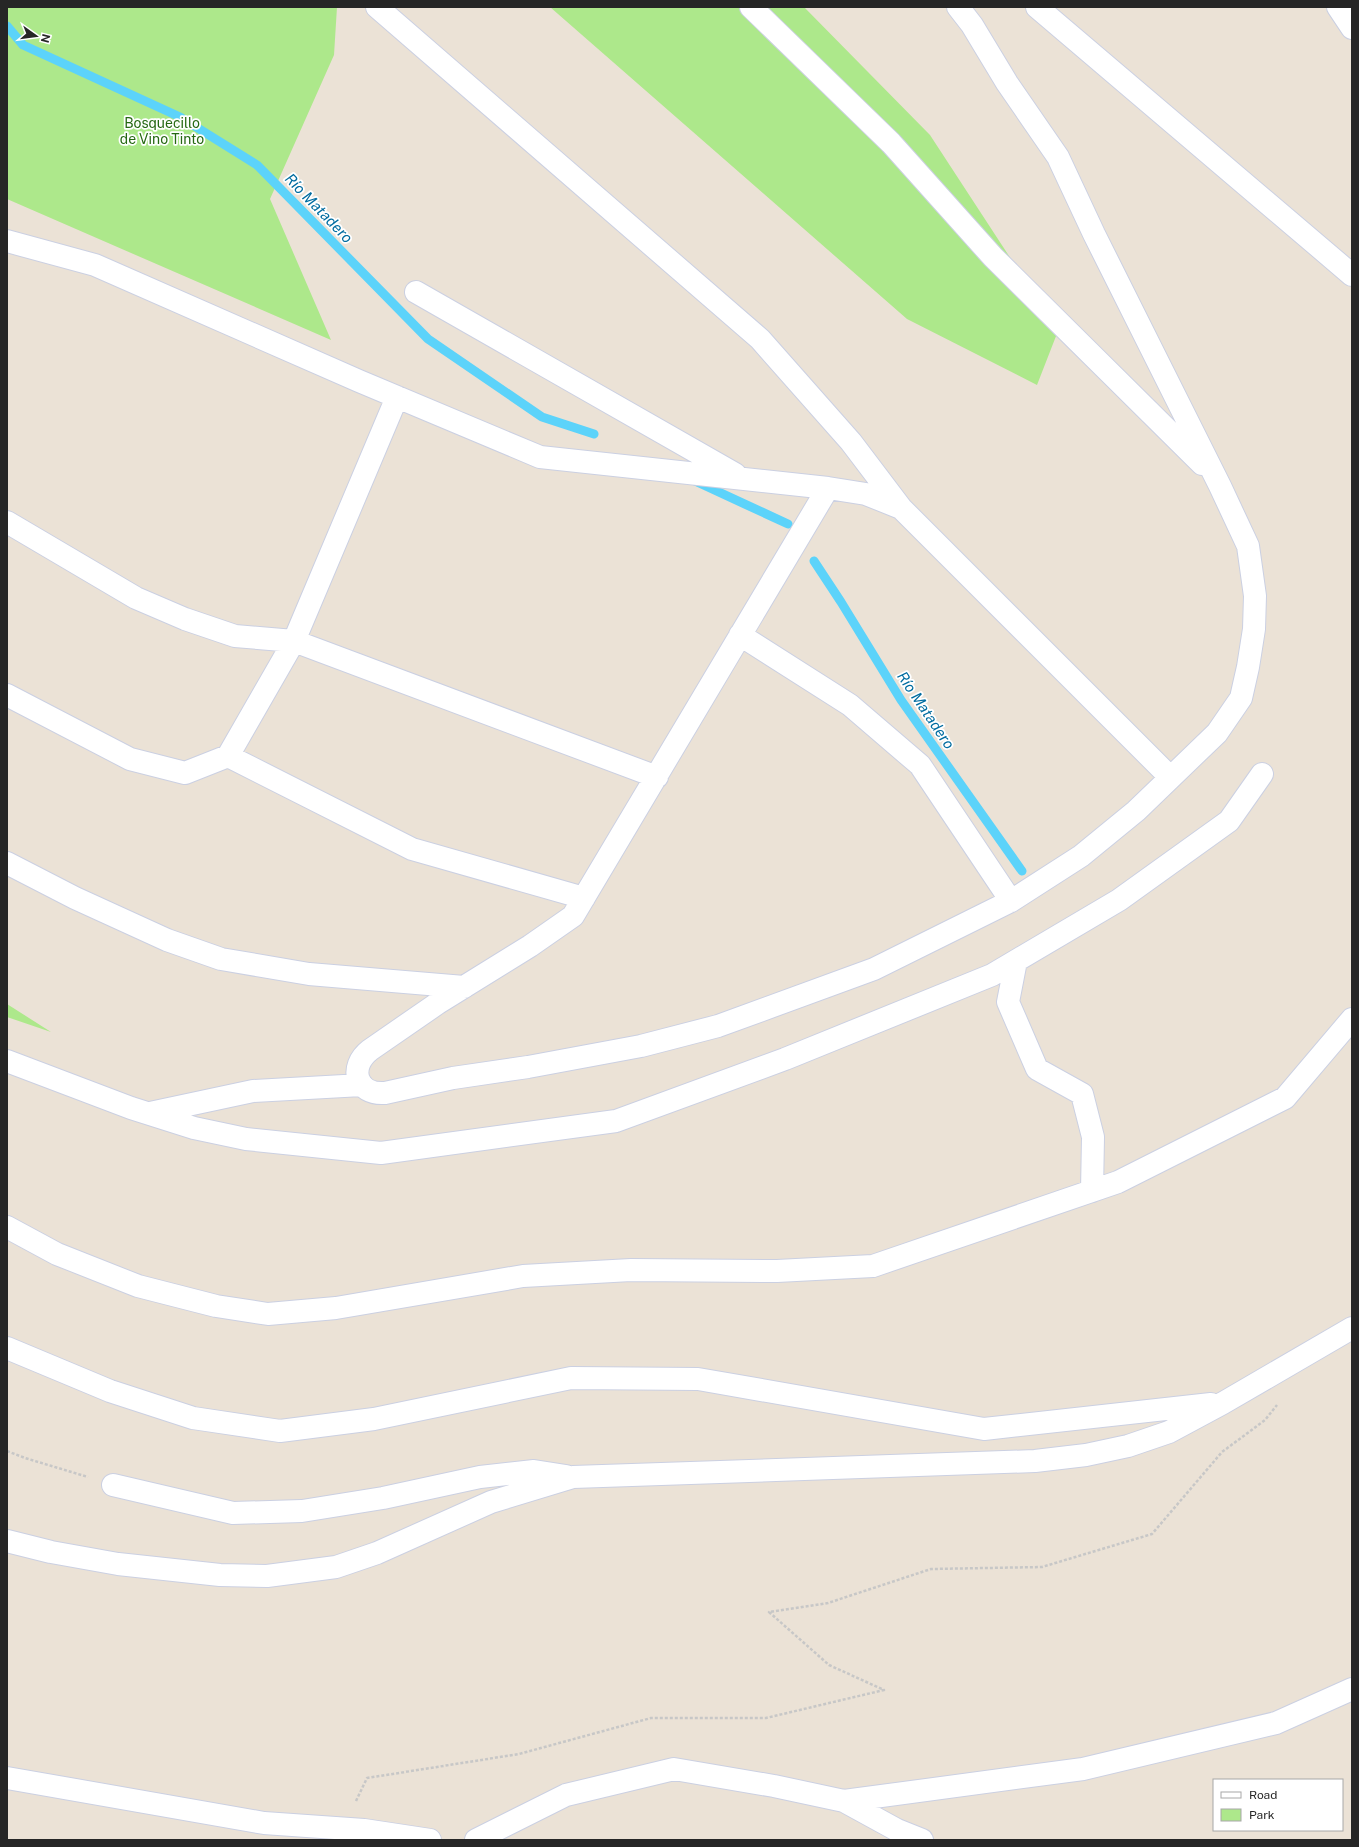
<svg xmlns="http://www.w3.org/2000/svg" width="1359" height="1847" viewBox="0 0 1359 1847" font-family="'Public Sans',sans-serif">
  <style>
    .green { fill: #ade88b }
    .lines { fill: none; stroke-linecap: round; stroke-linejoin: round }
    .stream { stroke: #5cd3fa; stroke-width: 9 }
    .minor-casing { stroke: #cbd0e2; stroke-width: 24 }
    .path { stroke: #c7c7c7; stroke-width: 2.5; stroke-dasharray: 3 2; stroke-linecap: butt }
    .minor { stroke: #fff; stroke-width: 22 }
    .labels { text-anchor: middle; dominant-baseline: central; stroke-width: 3.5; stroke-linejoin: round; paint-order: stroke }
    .park-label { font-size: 14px; fill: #256812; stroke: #fff }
    .water-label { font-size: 15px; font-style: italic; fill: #006ca0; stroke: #fff }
  </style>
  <rect width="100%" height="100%" fill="#ebe2d6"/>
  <path class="green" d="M7,7H337L334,55L270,199L331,340L7,199Z
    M550,7H804L930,135L1058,331L1037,385L907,319Z
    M7,1004L51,1032L7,1017Z"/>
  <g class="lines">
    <path class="stream" d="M7,26L23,45L180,117L257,165L428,339L542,417L594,434
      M695,481L788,524
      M814,561L841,602L901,700L1022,871"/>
    <g class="minor-casing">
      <path id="minor" d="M377,7L760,339L851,442L901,508
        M751,7L891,143L993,257L1202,464
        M1037,7L1352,275
        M1338,7L1352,28
        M7,241L95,265L359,381L540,457L828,488L866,494L901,508L1170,777
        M416,292L735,474
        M828,488L573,916L530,946L438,1003L370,1050C348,1067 356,1095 385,1093L453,1078L528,1067L641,1046L718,1026L874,969L1011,901L1081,856L1136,811L1217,733L1241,698L1248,667L1254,629L1255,596L1248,546L1220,486L1094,234L1058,157L1007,83L972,25L958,7
        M7,522L136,598L185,619L235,636L294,641L657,777
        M740,635L850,705L920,765L1011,901
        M7,695L130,759L185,773L228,756L412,849L584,898
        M228,756L294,641L397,397
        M7,863L75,898L167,940L221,959L309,974L464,987
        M1016,961L1008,1002L1037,1069L1082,1094L1093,1137L1092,1191
        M7,1061L131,1108L194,1128L246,1139L381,1153L616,1121L785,1059L992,975L1119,900L1229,821L1262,774
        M150,1113L253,1091L362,1085
        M7,1227L57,1254L138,1286L216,1306L268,1314L336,1308L523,1276L631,1270L777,1271L873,1266L1118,1182L1285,1098L1352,1019
        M7,1348L110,1391L193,1418L280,1431L374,1419L571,1378L698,1379L984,1429L1211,1404
        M113,1485L233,1513L302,1511L383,1498L480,1477L534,1471L566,1476
        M7,1541L51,1552L118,1564L220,1575L267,1576L336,1567L377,1553L491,1502L573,1477L1035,1461L1086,1455L1128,1446L1169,1432L1223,1403L1352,1328
        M7,1778L264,1823L364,1830L430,1840
        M844,1801L1083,1769L1276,1723L1352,1689
        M476,1840L566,1795L674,1769L774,1786L844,1801L897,1830L922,1840"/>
    </g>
    <path class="path" d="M7,1451L25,1458L88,1477
      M356,1801L367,1778L519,1754L651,1718H766L884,1690L829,1665L769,1612L828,1603L931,1569L1042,1567L1152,1534L1222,1452L1265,1420L1277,1405"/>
    <use href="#minor" class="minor"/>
  </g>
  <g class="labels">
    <g class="park-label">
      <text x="162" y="123">Bosquecillo<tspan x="162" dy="16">de Vino Tinto</tspan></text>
    </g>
    <g class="water-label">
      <text transform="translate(319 208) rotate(46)">Río Matadero</text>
      <text transform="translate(926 710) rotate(56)">Río Matadero</text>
    </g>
  </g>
  <rect width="1359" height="1847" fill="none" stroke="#262626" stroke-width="16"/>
  <rect x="1213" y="1779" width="130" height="52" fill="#ffffff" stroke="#a8a8a8"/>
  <rect x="1221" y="1792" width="20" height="6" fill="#ffffff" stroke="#a8a8a8"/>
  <text x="1249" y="1799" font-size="12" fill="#262626">Road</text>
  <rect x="1221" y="1809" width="20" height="12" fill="#ade88b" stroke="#a8a8a8"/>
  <text x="1249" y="1819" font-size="12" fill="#262626">Park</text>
  <g transform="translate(36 36) rotate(104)" stroke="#ffffff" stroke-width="3" paint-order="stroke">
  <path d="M0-3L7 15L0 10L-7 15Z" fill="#262626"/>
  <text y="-6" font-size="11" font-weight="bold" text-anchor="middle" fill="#262626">N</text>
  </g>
</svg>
